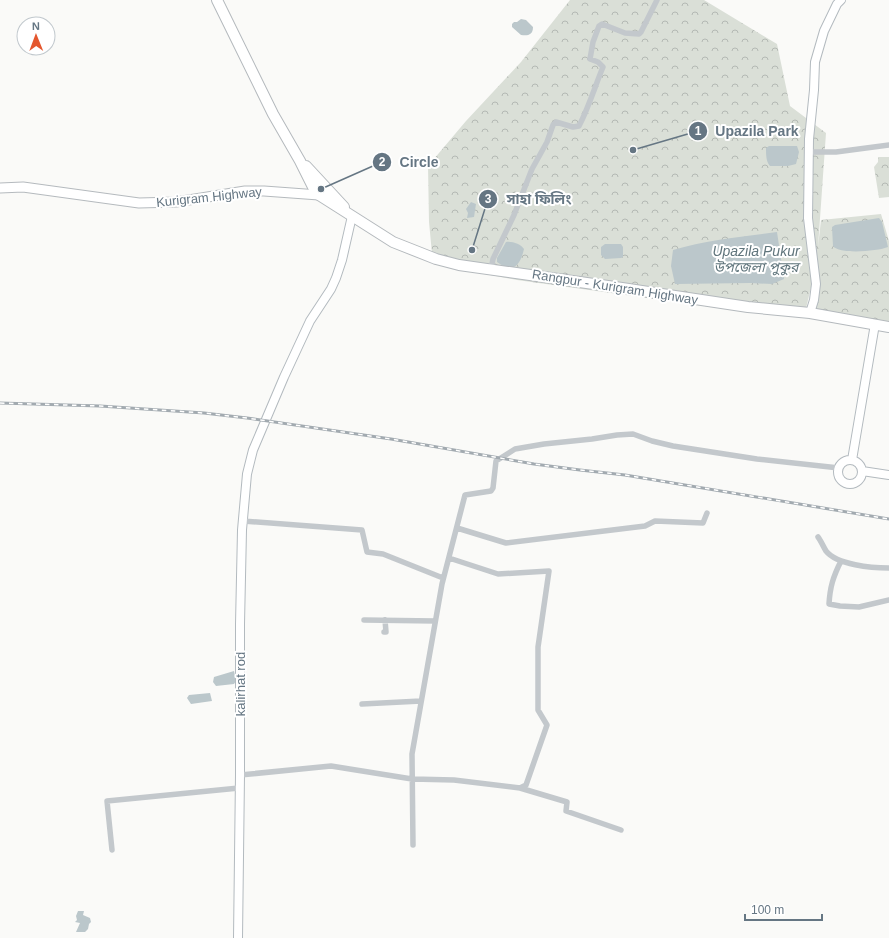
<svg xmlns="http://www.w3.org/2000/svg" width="889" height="938" viewBox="0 0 889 938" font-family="Arial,'Noto Sans Bengali',sans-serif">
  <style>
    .park { fill: url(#park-crowns) }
    .water { fill: #bbc7cb }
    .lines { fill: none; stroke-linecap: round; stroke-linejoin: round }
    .secondary-casing { stroke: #b3babf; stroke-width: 10 }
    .primary-casing { stroke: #b5babe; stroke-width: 11 }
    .highway-casing { stroke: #b4b9bd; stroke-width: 12 }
    .street { stroke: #c3c8cc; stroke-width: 5.5 }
    .secondary { stroke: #fff; stroke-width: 8 }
    .primary { stroke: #fff; stroke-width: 9 }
    .highway { stroke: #fff; stroke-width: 10 }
    .rail-casing { stroke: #a2aab0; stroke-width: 3 }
    .rail { stroke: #fff; stroke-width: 1.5; stroke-dasharray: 4.5; stroke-linecap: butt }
    .labels { text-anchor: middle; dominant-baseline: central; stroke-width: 4; stroke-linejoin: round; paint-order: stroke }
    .street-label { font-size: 13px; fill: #657683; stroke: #fff }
    .water-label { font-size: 14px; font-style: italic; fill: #60757c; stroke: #fff }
    .leader { fill: none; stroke: #657683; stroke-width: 1.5 }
    .callout-dot { fill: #657683; stroke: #fff; stroke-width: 1.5 }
    .mark-label { font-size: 12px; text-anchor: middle; font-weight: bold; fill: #fff }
    .callout-label { font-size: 14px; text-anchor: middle; font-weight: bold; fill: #657683; stroke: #fff; stroke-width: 4; stroke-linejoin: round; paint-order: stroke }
  </style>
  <defs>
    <pattern id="park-crowns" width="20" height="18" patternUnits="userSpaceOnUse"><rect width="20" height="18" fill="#dadfd7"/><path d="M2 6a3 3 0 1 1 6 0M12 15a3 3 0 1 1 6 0" fill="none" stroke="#b4b9b4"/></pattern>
  </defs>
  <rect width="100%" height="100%" fill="#fafaf8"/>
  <path class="park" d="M570,0H704L777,44L790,106L826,133L818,247L821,220L881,214L889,241V326L816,317L815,270L804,317L748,312L517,280L433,264L429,222L428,166L466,121L521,62Z
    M878,157H889V197L879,198L874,167L878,162Z"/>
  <path class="water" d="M521,19L526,20L533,27C533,35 528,36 521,35L512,27V24L514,22H517Z
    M769,146H797L799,152L796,164L788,166H770C766,162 766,154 766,148Z
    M471,202L476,204L474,217L467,218L468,213L466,209Z
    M879,218L882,222L888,247C878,251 840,255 833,246L832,227L835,225Z
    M777,232L784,279L772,284L750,283L675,284L671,266L673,250C707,240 742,237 777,232Z
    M506,242C512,241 521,244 524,249C520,266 513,274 497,262V258Z
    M605,244H621L623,247V257L621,258L605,259L601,255V247Z
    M234,671L236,681L234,684L216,686L213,682L214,677Z
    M210,693L212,701L191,704L187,698L189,695Z
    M78,911H84L83,915L90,918L91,922L89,924L88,929L85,932H76L80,923L75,922L77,920L76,916Z"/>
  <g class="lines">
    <g class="secondary-casing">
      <path id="secondary" d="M810,313L814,300L816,284L808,218L809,139L814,90L815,62L824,31L837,4L841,0
        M852,460L875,324
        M838 472a12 12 0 1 1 24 0a12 12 0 1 1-24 0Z
        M862,471L889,475
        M238,938L240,775V624L242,530L247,474L253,450L284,377L310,321L331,289L336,278L342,260L352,216"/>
    </g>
    <g class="primary-casing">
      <path id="primary" d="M0,188L23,187L139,203L176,202L245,191H264L319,195L324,193"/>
    </g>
    <g class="highway-casing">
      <path id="highway" d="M217,0L273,114L300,161L313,187L319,195L393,242L436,259L459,265L622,288L748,307L810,313L889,327
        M306,166L344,207"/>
    </g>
    <path class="street" d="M809,152H836L889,145
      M491,269L493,259L514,215L532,169L547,142L553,125L556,122L573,127L579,126C589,107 595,86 603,67L598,62L590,59L593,42L599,26L602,24L625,33L639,34L641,32L657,0
      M243,521L362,530L367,552L383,554L443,578
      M457,528L506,543L645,526L655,521L703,523L707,513
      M818,537C821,541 823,546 826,551C837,565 872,568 889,568
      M841,561C833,577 830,587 829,604L840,606L859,607L889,600
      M364,620L435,621
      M384,632H386L385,620
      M362,704L421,701
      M240,775L331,766L412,779L454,780L520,788L526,785L547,725L538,710V647L549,571L498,574L449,558
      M520,788L567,802L566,811L621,830
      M413,845L412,754L442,584L465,495L491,491L493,488L496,461L515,449L544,444L592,439L617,435L633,434L652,441L673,446L757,459L839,468
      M112,850L107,801L239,788"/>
    <use href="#secondary" class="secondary"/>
    <use href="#primary" class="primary"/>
    <use href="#highway" class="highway"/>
    <g class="rail-casing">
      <path id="rail" d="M0,403L100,406L204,413L247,418L391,439L534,464L580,470L625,475L889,519"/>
    </g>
    <use href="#rail" class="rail"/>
  </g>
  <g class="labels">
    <g class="street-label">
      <text transform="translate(209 197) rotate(-6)">Kurigram Highway</text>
      <text transform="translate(615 287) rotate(9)">Rangpur - Kurigram Highway</text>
      <text transform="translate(240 684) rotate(-90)">kalirhat rod</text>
    </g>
    <g class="water-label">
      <text x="756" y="251">Upazila Pukur<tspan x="756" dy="16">উপজেলা পুকুর</tspan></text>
    </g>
  </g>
  <path class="leader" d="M633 150L698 131M321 189L382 162M472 250L488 199"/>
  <g class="callout-dot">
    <circle cx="633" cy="150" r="4"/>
    <circle cx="321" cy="189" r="4"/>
    <circle cx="472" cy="250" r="4"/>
    <circle cx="698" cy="131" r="10"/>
    <circle cx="382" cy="162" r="10"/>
    <circle cx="488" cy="199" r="10"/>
  </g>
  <g class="mark-label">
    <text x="698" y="135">1</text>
    <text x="382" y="166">2</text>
    <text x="488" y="203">3</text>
  </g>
  <g class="callout-label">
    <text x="757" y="136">Upazila Park</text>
    <text x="419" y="167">Circle</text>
    <text x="539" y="204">সাহা ফিলিং</text>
  </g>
  <g transform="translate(36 36) rotate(359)"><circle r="19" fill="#ffffff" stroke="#c1c8cd"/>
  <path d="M0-3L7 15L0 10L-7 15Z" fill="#e4572e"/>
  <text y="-6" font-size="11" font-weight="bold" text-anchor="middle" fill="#657683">N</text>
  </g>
  <path d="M745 914v6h77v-6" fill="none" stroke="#657683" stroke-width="2"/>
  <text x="751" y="914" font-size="12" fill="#657683" stroke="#ffffff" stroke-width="3" paint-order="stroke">100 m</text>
</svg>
